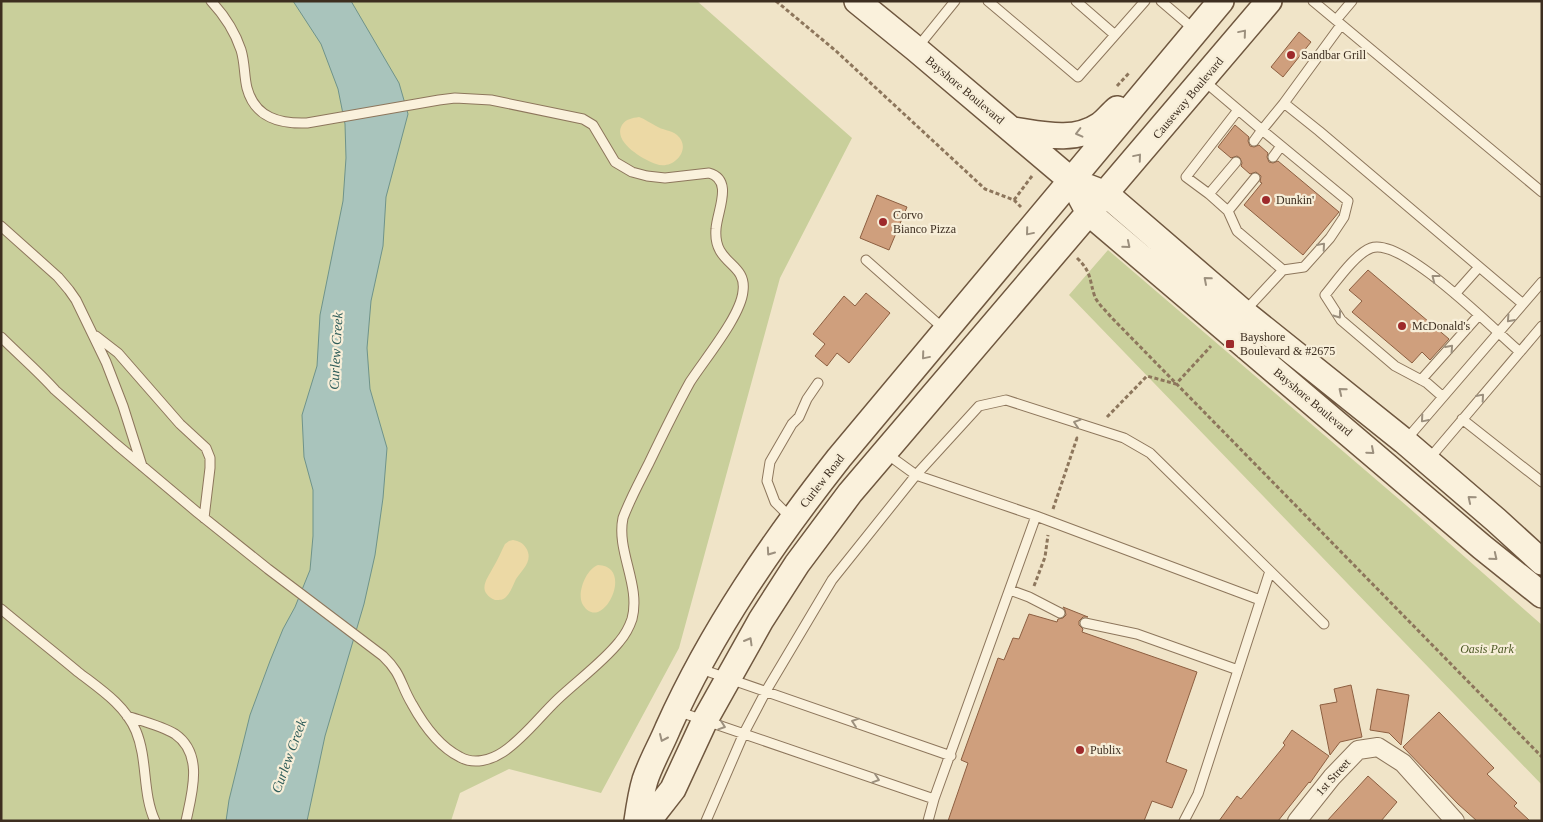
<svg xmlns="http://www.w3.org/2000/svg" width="1543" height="822" viewBox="0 0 1543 822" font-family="'Times New Roman',serif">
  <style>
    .green { fill: #c9cf9b }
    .sand { fill: #ecd9a5 }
    .water { fill: #a9c4bc; stroke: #6f938a }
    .building { fill: #cf9f7d; stroke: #8d5f41 }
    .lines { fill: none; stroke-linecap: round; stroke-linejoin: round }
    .lane-casing { stroke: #8d765c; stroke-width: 11 }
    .street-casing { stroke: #8d765c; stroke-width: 20 }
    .secondary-casing { stroke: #6f573f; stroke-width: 28 }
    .path { stroke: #8d765c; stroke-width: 3; stroke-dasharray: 4 2.5; stroke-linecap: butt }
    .lane { stroke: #faf1dc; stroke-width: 9 }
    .street { stroke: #faf1dc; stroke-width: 18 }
    .secondary { stroke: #faf1dc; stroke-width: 25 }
    .oneway { stroke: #9c907e }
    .poi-dot { fill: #9e2a2b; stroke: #f7eed8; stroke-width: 2 }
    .labels { text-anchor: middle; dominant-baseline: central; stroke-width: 4.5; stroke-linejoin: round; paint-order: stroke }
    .poi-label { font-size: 12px; fill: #3d2e20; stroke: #f7eed8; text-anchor: start }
    .street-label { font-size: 12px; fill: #3d2e20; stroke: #f7eed8 }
    .park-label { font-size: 12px; font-style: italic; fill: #4d5a26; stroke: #f7eed8 }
    .water-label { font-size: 14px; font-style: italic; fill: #2f5d5a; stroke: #f7eed8 }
  </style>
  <rect width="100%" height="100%" fill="#f0e4c8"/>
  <path class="green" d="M1,1H697L852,138L780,278L679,648L601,793L509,769L460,793L451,821H1Z
    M1108,250L1407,506L1542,625V785L1069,295Z"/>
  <path class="sand" d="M639,117C645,119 650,123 656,126C662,130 671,130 677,135C693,149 673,171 656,164C644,160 612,142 622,125C626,119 632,118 639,117Z
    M513,540C519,541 523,543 526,548C534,560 522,570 516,579C513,585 511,592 506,597C503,600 500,600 495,600C476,591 487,579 494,566C498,559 501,552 505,544L509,541Z
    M598,565C636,566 602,635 583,605C576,594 586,569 598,565Z"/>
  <path class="water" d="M293,1H351L399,83L408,114L386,197L383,246L371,301L367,348L370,389L387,448L383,498L375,555L364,604L325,736L307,821H226L229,800L250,715L270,661L283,629L295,607L310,570L313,536V490L304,457L302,415L317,366L320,315L343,201L346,158L345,124L338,89L321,44Z"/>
  <path class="building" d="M1299,32L1311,42L1283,77L1271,67Z
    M1235,125L1249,137L1248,141L1250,146L1254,147L1259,145L1268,153L1267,157L1269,162L1273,163L1278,161L1339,212L1303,255L1244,205L1262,183L1260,182L1261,176L1256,172L1250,174L1241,166L1242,163L1240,158L1237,156L1231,158L1218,147Z
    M877,195L907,207L889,250L860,238Z
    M1368,270L1449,339L1430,360L1422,352L1412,363L1352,312L1362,301L1349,290Z
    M866,293L890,313L849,363L837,353L827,366L815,356L825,344L813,334L844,296L855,306Z
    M1063,607L1088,617H1083L1079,621V625L1083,629L1082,632L1197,672L1166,762L1187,770L1172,808L1152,801L1144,821H948L968,763L961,760L998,658L1004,660L1013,638L1019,639L1029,614L1057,622L1058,619L1063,618L1066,615L1065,610Z
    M1351,685L1362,737L1340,742L1330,755L1320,705L1337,702L1334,689Z
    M1377,689L1409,695L1401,745L1389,733L1370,730Z
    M1439,712L1494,768L1487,774L1517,803L1514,806L1530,821H1477L1458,804L1403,747Z
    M1292,730L1329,756L1310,783L1309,782L1278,821H1219L1237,796L1241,799L1285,745L1283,743Z
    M1368,776L1397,802L1381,821H1327Z"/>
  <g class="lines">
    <g class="lane-casing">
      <path id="lane" d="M988,1L1078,77L1145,1
        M1076,1L1115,35
        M1161,1L1189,25
        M1313,1L1542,192
        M1336,20L1352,1
        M1341,25L1284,103L1319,131L1523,304
        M917,48L955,1
        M1203,80L1262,130L1284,103
        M1238,110L1186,177L1209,194L1228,211L1237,231L1283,270
        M1273,157L1281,146
        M1209,194L1236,162
        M1228,211L1255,178
        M1,226L58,277L69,290L76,300L106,362L123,406L142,466
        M866,260L944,329
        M1455,294L1479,267
        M1244,312L1283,270L1304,267L1330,238L1344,217L1348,201L1262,130L1254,141
        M96,336L118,353L180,424L206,448L210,458V468L204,518
        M1,337C19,355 38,371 55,390L116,444L198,513L268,569L383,656C402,674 400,684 412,704C423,724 440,747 460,757C474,765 491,760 503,752C524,738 540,716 558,699C577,681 603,662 619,642C625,635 629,628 632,619C641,585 616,551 623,518C630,499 640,481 649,463C662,436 675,409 690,382C704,360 741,316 743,291C747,262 713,265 716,229C717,211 734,180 709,173L665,178L647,176L632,172L615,162L593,125L583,119L491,100L455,98L439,100L307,123C280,124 255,118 247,88C244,76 245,63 241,50C235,32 224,15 211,1
        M1421,380L1479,315
        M1443,397L1427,383L1395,366L1341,320L1325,295C1336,282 1355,254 1371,248C1402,236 1495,331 1520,352
        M1462,419L1542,482
        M1405,441L1542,282
        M887,454L916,475L1036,516L934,799L928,821
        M1429,459L1542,326
        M1036,516L1260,600
        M792,519L775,502L767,481L770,462L792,424L799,417L807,399L818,383
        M1010,590L1029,597L1060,613
        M1,609C26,630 53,651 78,672C100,689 125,705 136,731C148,760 142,793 155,821
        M1085,623L1137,634L1238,670
        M701,669L951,756
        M677,711L934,799
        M127,716C142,721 162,726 175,734C204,754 192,793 186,821
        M706,821L744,733L766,691L832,580L916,475L979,406L1006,400L1124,438L1150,453L1324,624
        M1184,821L1198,794L1270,571"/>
    </g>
    <g class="street-casing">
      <path id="street" d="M1297,821L1332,777L1358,750L1378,747L1403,763L1455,821"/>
    </g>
    <g class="secondary-casing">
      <path id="secondary" d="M857,1L916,49L1072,181L1106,194L1243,312L1404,441L1496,520L1542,562
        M1013,130C1041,134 1074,143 1100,125C1106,121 1111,114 1117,109
        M1081,198L1089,213L1482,547L1542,595
        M637,821C639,807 641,793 645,780C651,762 661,745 668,728C712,630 773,542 839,458L1221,1
        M648,821L673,789L705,720L761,620L797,564L850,493L1269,1"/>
    </g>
    <path class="path" d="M776,1L836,51L985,189L1014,200L1021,207
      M1117,86L1130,72
      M1014,200L1032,176
      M1077,258C1092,272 1089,280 1095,297C1098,304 1107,312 1112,318L1542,757
      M1107,417L1147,376L1176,384L1211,346
      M1053,509L1077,438L1078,439
      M1034,586L1045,557L1048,535"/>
    <use href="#lane" class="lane"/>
    <use href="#street" class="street"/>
    <use href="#secondary" class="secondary"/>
  </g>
  <defs><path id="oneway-chevron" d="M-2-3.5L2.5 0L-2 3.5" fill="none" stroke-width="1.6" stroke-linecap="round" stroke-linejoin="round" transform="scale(1.25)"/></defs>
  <g class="oneway">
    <use href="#oneway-chevron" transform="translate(1243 33) rotate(-50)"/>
    <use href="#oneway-chevron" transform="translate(1079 133) rotate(166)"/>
    <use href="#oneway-chevron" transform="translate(1138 157) rotate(-50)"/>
    <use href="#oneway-chevron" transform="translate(1029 232) rotate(130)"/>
    <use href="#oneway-chevron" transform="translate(1127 245) rotate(40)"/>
    <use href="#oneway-chevron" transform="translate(1322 246) rotate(-49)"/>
    <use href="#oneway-chevron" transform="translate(1435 278) rotate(-142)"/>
    <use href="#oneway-chevron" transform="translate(1207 280) rotate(-139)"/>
    <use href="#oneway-chevron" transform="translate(1338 315) rotate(54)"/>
    <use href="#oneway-chevron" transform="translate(1510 319) rotate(132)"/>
    <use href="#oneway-chevron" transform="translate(1450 348) rotate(-48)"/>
    <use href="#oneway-chevron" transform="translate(925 356) rotate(130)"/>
    <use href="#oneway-chevron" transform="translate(1342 391) rotate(-141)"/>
    <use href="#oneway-chevron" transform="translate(1481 397) rotate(-49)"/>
    <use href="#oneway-chevron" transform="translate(1424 419) rotate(131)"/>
    <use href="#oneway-chevron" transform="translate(1077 423) rotate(-162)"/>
    <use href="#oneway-chevron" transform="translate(1371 451) rotate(41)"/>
    <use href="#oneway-chevron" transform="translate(1471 499) rotate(-140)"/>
    <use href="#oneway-chevron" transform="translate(770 552) rotate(125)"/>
    <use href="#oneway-chevron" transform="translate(1494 557) rotate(39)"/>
    <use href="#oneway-chevron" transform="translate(749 641) rotate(-60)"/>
    <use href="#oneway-chevron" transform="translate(855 722) rotate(-161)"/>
    <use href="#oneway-chevron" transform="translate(722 726) rotate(19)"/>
    <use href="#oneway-chevron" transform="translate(663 738) rotate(114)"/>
    <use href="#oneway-chevron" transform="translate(876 779) rotate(19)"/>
  </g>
  <g class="poi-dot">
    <circle cx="1291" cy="55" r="5"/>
    <circle cx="1266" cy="200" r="5"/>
    <circle cx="883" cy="222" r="5"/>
    <circle cx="1402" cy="326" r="5"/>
    <rect x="1225" y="339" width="10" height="10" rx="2.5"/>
    <circle cx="1080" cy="750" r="5"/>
  </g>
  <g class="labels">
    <g class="poi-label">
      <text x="1301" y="55">Sandbar Grill</text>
      <text x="1276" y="200">Dunkin'</text>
      <text x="893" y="215">Corvo<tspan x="893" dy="14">Bianco Pizza</tspan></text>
      <text x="1412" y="326">McDonald's</text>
      <text x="1240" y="337">Bayshore<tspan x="1240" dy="14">Boulevard &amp; #2675</tspan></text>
      <text x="1090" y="750">Publix</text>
    </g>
    <g class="street-label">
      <text transform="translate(965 90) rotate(40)">Bayshore Boulevard</text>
      <text transform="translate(1188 98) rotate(-50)">Causeway Boulevard</text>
      <text transform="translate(1313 402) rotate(40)">Bayshore Boulevard</text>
      <text transform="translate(822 481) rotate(-52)">Curlew Road</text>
      <text transform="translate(1333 777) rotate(-48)">1st Street</text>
    </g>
    <g class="park-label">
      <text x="1487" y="649">Oasis Park</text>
    </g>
    <g class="water-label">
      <text transform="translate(336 351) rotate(-87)">Curlew Creek</text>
      <text transform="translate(289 756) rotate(-70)">Curlew Creek</text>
    </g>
  </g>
  <rect width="1543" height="822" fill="none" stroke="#3d2e20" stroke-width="5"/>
</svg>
